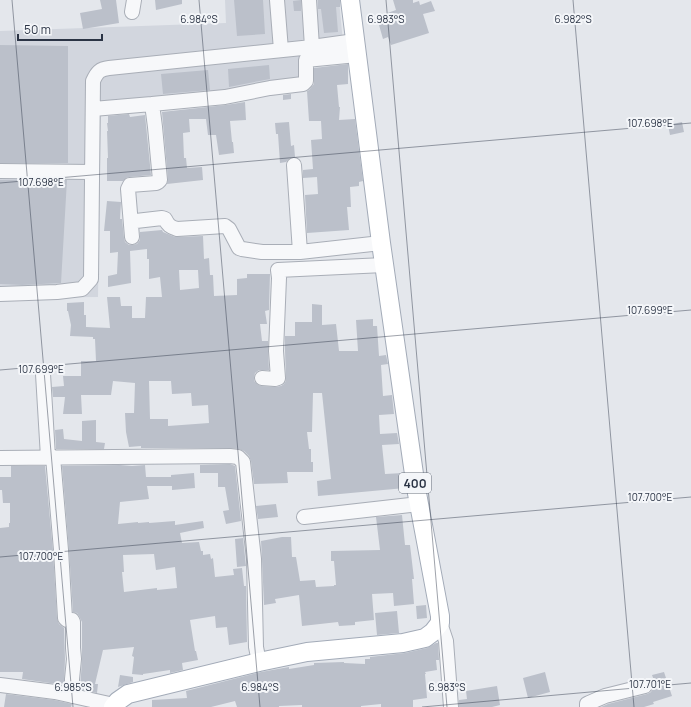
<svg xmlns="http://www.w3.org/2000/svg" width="691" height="707" viewBox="0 0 691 707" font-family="Manrope,sans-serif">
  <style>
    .built { fill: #d2d6de }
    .building { fill: #bbc0ca; fill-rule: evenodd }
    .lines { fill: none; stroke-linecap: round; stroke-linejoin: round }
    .minor-casing { stroke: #a9aeb7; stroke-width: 16 }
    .major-casing { stroke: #a3abb8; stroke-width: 20 }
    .minor { stroke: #f7f8fa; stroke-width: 14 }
    .major { stroke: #fff; stroke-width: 18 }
    .ticks { fill: none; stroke: #2b3445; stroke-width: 1; stroke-opacity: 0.45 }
    .labels { text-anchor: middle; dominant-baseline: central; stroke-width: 4; stroke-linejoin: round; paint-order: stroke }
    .shield { fill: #f4f6f9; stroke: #676e7b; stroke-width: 1 }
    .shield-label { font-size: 12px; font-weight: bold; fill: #2b3445 }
    .ticks-label { font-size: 10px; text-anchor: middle; fill: #2b3445; stroke: #f4f6f9; stroke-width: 4; stroke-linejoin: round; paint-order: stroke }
  </style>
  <rect width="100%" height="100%" fill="#e4e7ec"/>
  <path class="built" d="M225,0H339L344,53L300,57L302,81L101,108L98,297L0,298V31L226,23Z"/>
  <path class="building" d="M100,0H116L119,23L83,29L80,13L102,9Z
    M155,0H182V4L156,10Z
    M234,0H263L265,34L237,36Z
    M301,0V11H294L293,1Z
    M318,0H340V7H336L338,32L324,33L321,9H318Z
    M393,0H413V3L419,1L420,5L431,1L435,11L423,14L429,33L391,45L388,37L383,39L379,25L385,23L382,15L396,10Z
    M0,45L68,46V163H0Z
    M348,64V84L337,85L339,107H340L339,120L355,119L363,181L359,182V186L350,187L351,207H347L349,230L307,233L305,195L318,194L317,177L303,178V170L313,169L311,140L322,139L321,121H309L307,91L309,90L314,84V68Z
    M269,65L270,79L229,87L228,69Z
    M208,70L210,90L163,94L161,74Z
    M291,94V99L283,100V95Z
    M245,102L246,120L230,121L232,142H233L234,153L219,155L216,135H208L206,119H189L190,132L183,133L184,158H186L187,168L202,167L203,180L167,184L168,179L162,112L226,105Z
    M129,114L130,117L145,115L151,175L129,177L126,178L123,181H107V158H108L107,131H108L107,123H108V116Z
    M289,122L291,146L294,145L295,157L290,158L286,162L280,163L278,134H276L275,123Z
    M682,122L684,132L670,135L668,125Z
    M0,180H67L61,283L22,285L0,284Z
    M107,201L121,202L120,219H122L124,238L125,242L129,245H133L137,244L140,240V232L162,230L163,232L175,237L203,236L204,259L209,258L210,275H213L214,296L237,295V279L247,278V274H270L269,310L265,311L267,324H260L262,341H268V352L269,370H259L255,373L254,377V381L258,385L261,386L275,387L281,386L284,384L286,381V377L285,351V336H295V322H312V304L322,305V325L336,324L339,351H358L356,320L373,319V326H377L379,356L386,355L388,364L381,365L383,396L392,395L394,414L379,415L380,434L397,433L399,444L382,445L385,474L403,473L405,488L318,496L317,481L331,479L322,393H313L312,432H307L309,449H311V462H313V472H287L288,483L254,484L251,461L249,456L244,451L239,449L230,448H141V446L129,447L126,432L125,413H134L135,383L113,381L111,395H81L82,414H63L65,397H53L52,387L64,386L63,376H81V361H96L95,339H93V337L70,336L71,325L68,311H67V303L84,302V315H86V327L110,328L107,297H120L121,306H132V318H145L146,297H162L160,277L149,279V259H147V249L130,251L131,283L108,287V276L117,274L118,252L110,253V231H104ZM179,270H198L199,288L180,290ZM149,381H171L172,394L191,393L192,406L208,405L209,423L168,426V419H150Z
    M96,420V442L105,443L104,449H56L55,430L63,429L64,439L82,441V421Z
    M230,464L235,466L241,521L226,524L223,511L229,510L225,487H218V473H200V465Z
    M120,465L132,466L145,465L146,477H171V475L194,473L195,488L172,490V486H147L149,499L120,502L118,524L138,522V523L149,522V523L175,521V525L203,521L204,528L180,533L182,543L199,542L201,551H203V555L210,554L211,559L213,558L215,577L234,575L233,569L242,568L244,586H246L247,642L229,645L227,627L216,628L215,616L190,620L195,651H196L198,660L182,663L183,670L170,673V670L143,674V675L132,674L134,657L132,656L134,647L103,650L95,684H98L97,693L80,689L82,660V622L79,616L77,613L73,612L69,550L62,466ZM154,554L156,570L175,567L177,588L157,590V588L124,592L122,572H124L123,555Z
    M11,466H45L53,551L57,618L59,624L64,628L65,659L64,685L22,679L23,672H0V528L9,527V523H10V503H3L2,490H0V477H11Z
    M276,504L278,517L258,519L256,506Z
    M402,515L405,545H410L414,579H412L414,604L394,606L393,593L372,594L374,620L355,622V625L339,626L338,622L302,626L299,595L275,599L276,603L264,605L262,559L261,541L282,537H291L292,557H296L300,581L315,580L316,587L334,586V585H336L334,561H331V551L380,550L376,517Z
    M243,538L246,566L237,567L235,539Z
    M426,605L427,618L417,619L416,606Z
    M397,611L399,633L377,635L375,613Z
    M436,643H438L439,660H436L437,670L425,672L426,674H425L427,698L413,700V707H381V704L361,706V707H302V705L279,706V707H237L235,701L211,707H152V700L187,698L186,691L261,672L289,667V669L314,665V663L344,662V663L365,664V659H370V657L405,653L427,648Z
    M545,672L550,692L528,698L523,678Z
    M664,672L672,696L653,702L654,704L644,707H601L608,704L647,694L651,692L653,687L656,686L652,675Z
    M120,675L133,677V682L118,687Z
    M497,686L500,705L492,707H459V700L467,699L466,691Z
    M6,694L54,700L72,704L71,707H4Z"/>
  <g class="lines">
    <g class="minor-casing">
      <path id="minor" d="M277,0L281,50
        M309,0L312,47
        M132,12L134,0
        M152,104L225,97L270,88L303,84L306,81V60L357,55
        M93,109L152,104L155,127L160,180L158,182L156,183L130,185L128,189L132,237
        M294,165L300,252L381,243
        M0,171L92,172
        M136,221L162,218L165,219C168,225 170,227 177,229L225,226L229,229L239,248L242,249L262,252H300
        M0,294L57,292L82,289L91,279L93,81C97,72 100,69 109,68L312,47L355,41
        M43,374L48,457
        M262,378L275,379L278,378L276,351L279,278L278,270L384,265
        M53,457L61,550L65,618L67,620H72L73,622V648L74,659L72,679V696
        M0,458L230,456L238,457L243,462L254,559L256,647L259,662
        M304,517L419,504
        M440,623L446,641L451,707
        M0,685L55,692L114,705
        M587,707V704L589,703L605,696L645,686"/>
    </g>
    <g class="major-casing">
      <path id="major" d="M113,707L118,701L128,694L259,662L307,652L403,643L425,638L433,632L440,623V616L416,488L381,243L350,0"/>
    </g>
    <use href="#minor" class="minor"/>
    <use href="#major" class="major"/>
  </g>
  <path class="ticks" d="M12,0L73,707M199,0L260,707M386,0L447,707M573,0L634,707M0,183L691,123M0,370L691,310M0,557L691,497M422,707L691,683"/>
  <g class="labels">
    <rect class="shield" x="399" y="473" width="32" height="20" rx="3"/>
    <g class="shield-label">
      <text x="415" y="483">400</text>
    </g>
  </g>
  <g class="ticks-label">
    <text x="199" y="23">6.984°S</text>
    <text x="386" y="23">6.983°S</text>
    <text x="573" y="23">6.982°S</text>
    <text x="650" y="127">107.698°E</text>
    <text x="41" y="186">107.698°E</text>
    <text x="650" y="314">107.699°E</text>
    <text x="41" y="373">107.699°E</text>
    <text x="650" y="501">107.700°E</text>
    <text x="41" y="560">107.700°E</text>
    <text x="650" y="688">107.701°E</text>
    <text x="73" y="691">6.985°S</text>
    <text x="260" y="691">6.984°S</text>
    <text x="447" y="691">6.983°S</text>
  </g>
  <path d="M18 34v6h84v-6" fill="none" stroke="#2b3445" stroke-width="2"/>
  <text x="24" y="34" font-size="12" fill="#2b3445" stroke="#f4f6f9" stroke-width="3" paint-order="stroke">50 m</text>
</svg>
